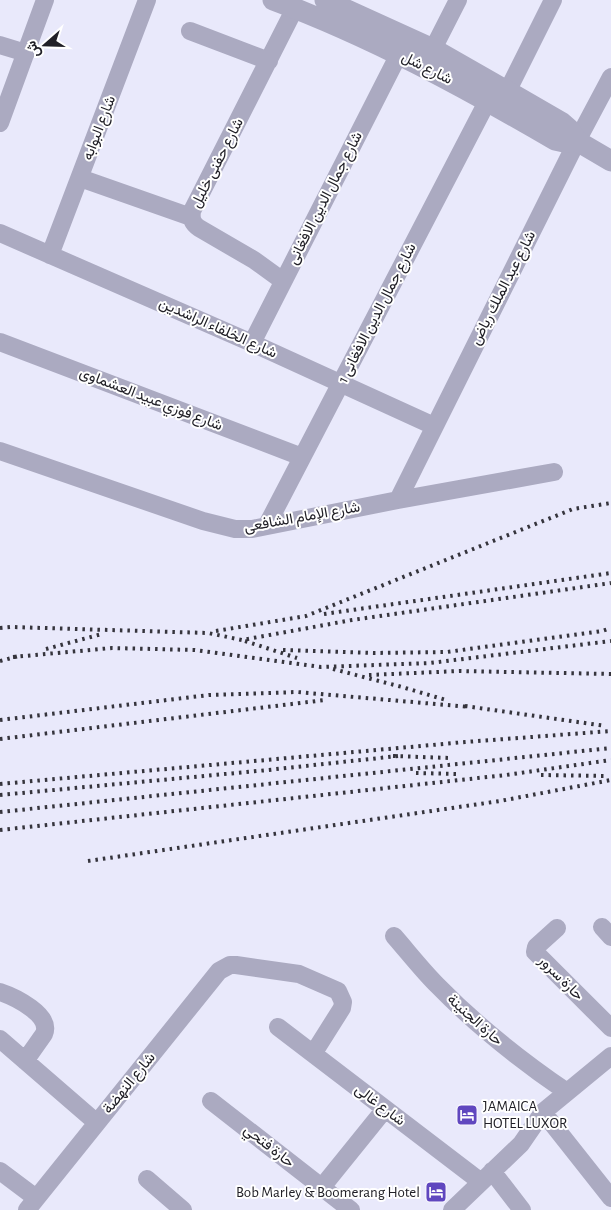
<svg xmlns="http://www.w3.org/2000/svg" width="611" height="1210" viewBox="0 0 611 1210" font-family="'Alegreya Sans',Vazirmatn,sans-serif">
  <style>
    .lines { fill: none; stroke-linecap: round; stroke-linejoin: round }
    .minor { stroke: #abaac1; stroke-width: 18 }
    .tertiary { stroke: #abaac1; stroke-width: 21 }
    .rail { stroke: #35343c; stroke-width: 4; stroke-dasharray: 2.5 5; stroke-linecap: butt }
    .labels { text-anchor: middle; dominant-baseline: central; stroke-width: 4; stroke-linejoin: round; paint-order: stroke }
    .street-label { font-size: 15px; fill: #212027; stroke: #fff }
    .poi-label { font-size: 15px; fill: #212027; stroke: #fff; text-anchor: start }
  </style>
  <rect width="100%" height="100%" fill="#e9e9fb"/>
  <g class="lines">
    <path class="minor" d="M190,31L269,61
      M0,45L26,53
      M433,49L458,0
      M502,102L553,0
      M0,123L45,0
      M80,178L191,217
      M0,233L252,343L434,426
      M50,255L147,0
      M283,281L254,260L199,228C192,223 191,219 192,211L295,8
      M0,342L302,457
      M252,343L399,54
      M0,451L203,521L235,529H252L398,500L554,472
      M398,500L577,141L611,77
      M267,525L488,100
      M602,927L611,937
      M557,928L536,947L535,952L611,1028
      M394,936C408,952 422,970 437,985C477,1026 520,1060 567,1092
      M0,992C15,997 52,1015 44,1034L25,1061
      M278,1027L481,1182
      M0,1039L97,1123
      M211,1101L351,1210
      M543,1112L611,1198
      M0,1171L36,1198
      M492,1171L522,1210
      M147,1179L183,1210
      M322,1187L385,1109
      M27,1210L219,971L230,965H236L299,974L338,991L343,1002L342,1008L313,1054
      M452,1210L521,1144L543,1112L611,1056"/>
    <path class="tertiary" d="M273,0C372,37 464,87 555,140L564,142L577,141
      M325,0L433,49L507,91L561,122L569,129L577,141L611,161"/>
    <path class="rail" d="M324,614L611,573
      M0,628L11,627L208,633L242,640L352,620L611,583
      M216,631L306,616L573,509L611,503
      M245,641L297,658
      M46,649L102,634
      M283,650L373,653L447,652L602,631L611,628
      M13,657L112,648L195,650L321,667L430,663L611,641
      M0,661L19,656
      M333,669L402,687L446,700
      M369,675L459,671L611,674
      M465,706L606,726
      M0,720L209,695L297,692L470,707
      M0,739L325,700
      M393,756L450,758
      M416,773L458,774
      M541,775L606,776
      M0,784L465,742L611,731
      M0,795L268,770L398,756
      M0,812L611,748
      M0,830L506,775L611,760
      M88,861L500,801L611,780"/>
  </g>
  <defs>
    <g id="hotel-square" transform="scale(1.125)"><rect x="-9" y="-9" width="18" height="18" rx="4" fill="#6047bf" stroke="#fff"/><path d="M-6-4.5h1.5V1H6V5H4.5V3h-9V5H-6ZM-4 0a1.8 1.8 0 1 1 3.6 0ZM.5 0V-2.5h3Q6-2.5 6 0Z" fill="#fff"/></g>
  </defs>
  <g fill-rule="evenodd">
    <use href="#hotel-square" x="467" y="1115"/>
    <use href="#hotel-square" x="436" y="1192"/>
  </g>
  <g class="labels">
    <g class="street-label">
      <text transform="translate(427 68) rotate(27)">شارع شل</text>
      <text transform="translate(99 128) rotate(-69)">شارع البوابه</text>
      <text transform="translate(217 163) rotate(-63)">شارع حفنى خليل</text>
      <text transform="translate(325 198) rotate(-63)">شارع جمال الدين الافغانى</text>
      <text transform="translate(503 288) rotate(-63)">شارع عبد الملك رياض</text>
      <text transform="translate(377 313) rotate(-63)">شارع جمال الدين الافغانى 1</text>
      <text transform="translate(218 328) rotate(24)">شارع الخلفاء الراشدين</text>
      <text transform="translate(151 399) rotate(21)">شارع فوزي عبيد العشماوى</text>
      <text transform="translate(302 517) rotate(-10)">شارع الإمام الشافعى</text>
      <text transform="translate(561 978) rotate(45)">حارة سرور</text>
      <text transform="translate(475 1020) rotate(42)">حارة الجنينة</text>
      <text transform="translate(129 1083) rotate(-51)">شارع النهضة</text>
      <text transform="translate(380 1105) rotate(37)">شارع غالى</text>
      <text transform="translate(269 1146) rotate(38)">حارة فتحي</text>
    </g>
    <g class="poi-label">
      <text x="483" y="1106">JAMAICA<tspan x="483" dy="17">HOTEL LUXOR</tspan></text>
      <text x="420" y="1192" text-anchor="end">Bob Marley &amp; Boomerang Hotel</text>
    </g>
  </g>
  <g transform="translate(45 45) rotate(250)" stroke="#ffffff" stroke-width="4" paint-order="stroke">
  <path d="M0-4L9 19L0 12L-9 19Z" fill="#212027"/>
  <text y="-8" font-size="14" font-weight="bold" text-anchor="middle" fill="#212027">ش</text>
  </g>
</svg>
